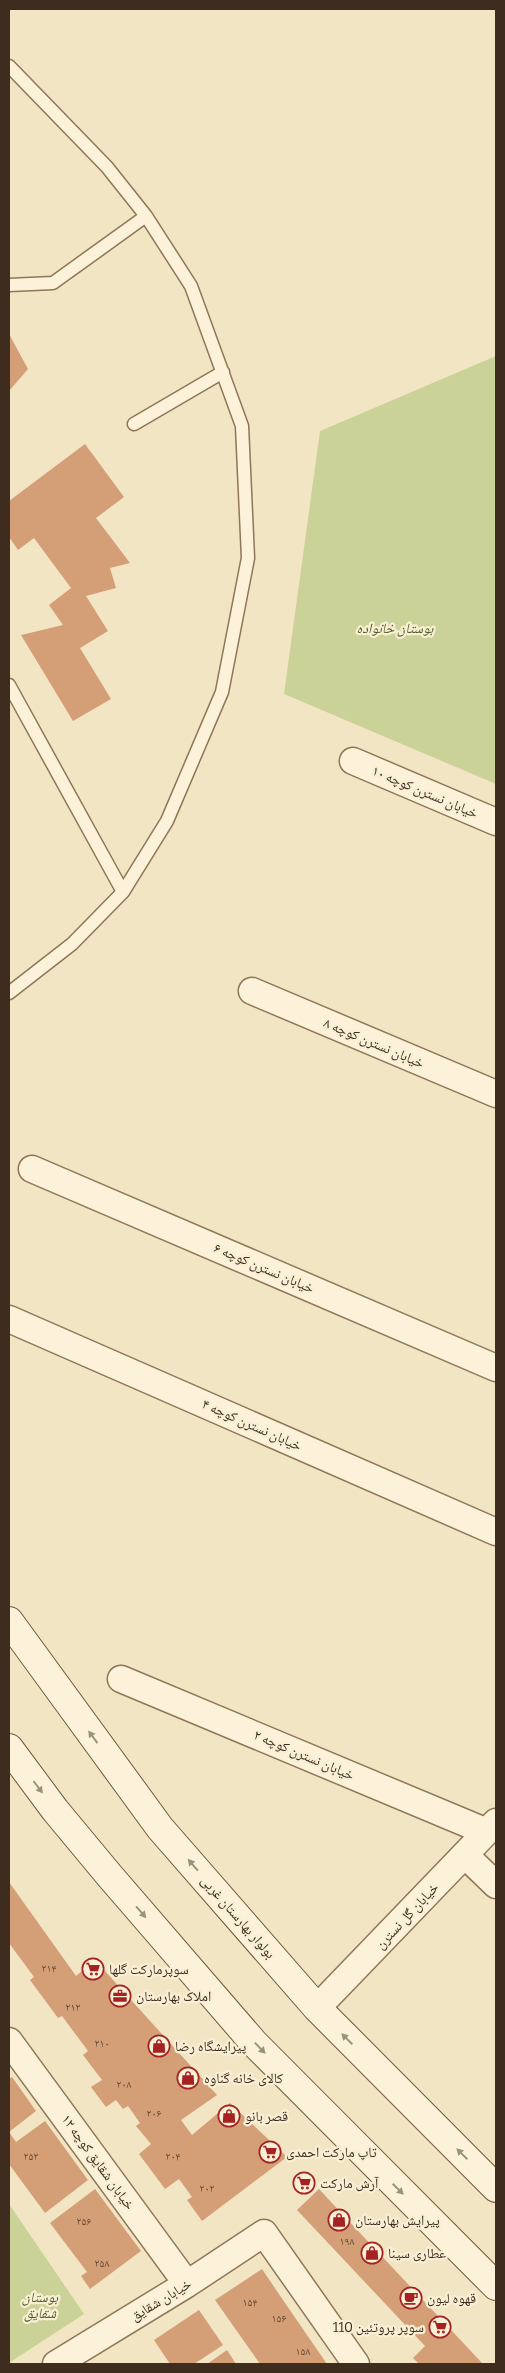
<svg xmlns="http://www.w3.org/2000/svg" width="505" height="2373" viewBox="0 0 505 2373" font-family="Bitter,'Noto Naskh Arabic',serif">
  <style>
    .green { fill: #cbd297 }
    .building { fill: #d49e77 }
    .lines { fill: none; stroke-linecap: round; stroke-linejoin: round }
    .lane-casing { stroke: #8f7658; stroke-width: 15 }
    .street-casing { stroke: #8f7658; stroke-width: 29 }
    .secondary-casing { stroke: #71573b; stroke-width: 30 }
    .lane { stroke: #fcf2d9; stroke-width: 12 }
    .street { stroke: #fcf2d9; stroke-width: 26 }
    .secondary { stroke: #fcf2d9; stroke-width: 28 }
    .oneway { fill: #9d907c }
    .labels { text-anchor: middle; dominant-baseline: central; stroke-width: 4.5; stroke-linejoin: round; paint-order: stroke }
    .number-label { font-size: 11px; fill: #644934 }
    .park-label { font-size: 14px; font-style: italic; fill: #4e5c22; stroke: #f9efd5 }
    .street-label { font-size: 14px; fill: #3e2d1e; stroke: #f9efd5 }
    .poi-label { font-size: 14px; fill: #3e2d1e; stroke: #f9efd5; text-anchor: start }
  </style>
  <rect width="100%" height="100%" fill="#f2e5c4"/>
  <path class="green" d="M496,356V784L284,694L320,431Z
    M9,2204L84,2314L9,2363Z"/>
  <path class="building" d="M9,334L28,369L9,391Z
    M85,444L124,497L96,518L130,563L110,568L116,588L86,596L108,631L80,648L111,699L73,721L21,635L63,625L49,605L71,588L34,538L18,550L9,537V501Z
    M9,1882L76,1976L95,1960L217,2095L181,2120L192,2135L230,2103L287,2157L202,2221L187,2200L192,2197L179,2179L165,2189L139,2154L151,2144L136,2126L140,2123L128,2106L123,2109L116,2100L106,2107L91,2087L102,2080L83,2055L88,2051L62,2016L58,2018L30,1980L34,1977L9,1943Z
    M12,2077L36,2111L9,2132L16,2142L45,2121L88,2180L45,2213L9,2164V2079Z
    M95,2189L141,2251L90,2289L81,2276L87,2272L50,2223Z
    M319,2189L345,2217L483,2364H419L413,2358L425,2346L297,2210Z
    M262,2269L285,2303L327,2364H260L215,2300Z
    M199,2310L223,2345L194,2364H170L154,2340Z
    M227,2350L236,2364H207Z"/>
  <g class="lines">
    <g class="lane-casing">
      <path id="lane" d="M9,66L107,167L146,216L191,286L242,426L248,558L222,692L167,821L123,892L72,944L9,993
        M9,285L53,283L146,216
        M134,424L223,372
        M9,685L123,892"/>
    </g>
    <g class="street-casing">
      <path id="street" d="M353,761L496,822
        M252,991L496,1094
        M32,1169L496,1368
        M9,1319L496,1532
        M121,1679L487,1832
        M465,1855L496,1885
        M317,2008L496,1822
        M9,2041L187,2284
        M56,2364L187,2284L264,2233L356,2364"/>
    </g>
    <g class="secondary-casing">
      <path id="secondary" d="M9,1621L160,1828L317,2008L496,2188
        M9,1748L55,1810L109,1875L254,2043L496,2286"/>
    </g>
    <use href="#lane" class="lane"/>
    <use href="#street" class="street"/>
    <use href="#secondary" class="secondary"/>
  </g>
  <defs><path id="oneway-solid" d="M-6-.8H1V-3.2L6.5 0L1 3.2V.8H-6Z" transform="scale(1.25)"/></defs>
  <g class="oneway">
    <use href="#oneway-solid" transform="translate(93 1737) rotate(-126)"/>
    <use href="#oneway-solid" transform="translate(38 1787) rotate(53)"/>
    <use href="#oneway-solid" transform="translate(193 1865) rotate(-131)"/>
    <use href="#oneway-solid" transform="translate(141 1912) rotate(49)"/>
    <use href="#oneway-solid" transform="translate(347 2039) rotate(-135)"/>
    <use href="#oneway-solid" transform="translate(260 2048) rotate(46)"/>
    <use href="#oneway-solid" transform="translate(462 2154) rotate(-135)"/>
    <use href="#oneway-solid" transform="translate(398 2189) rotate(45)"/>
  </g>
  <defs>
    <g id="supermarket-ring" transform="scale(1.125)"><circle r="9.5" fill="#f9efd5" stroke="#a52222" stroke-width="1.5"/><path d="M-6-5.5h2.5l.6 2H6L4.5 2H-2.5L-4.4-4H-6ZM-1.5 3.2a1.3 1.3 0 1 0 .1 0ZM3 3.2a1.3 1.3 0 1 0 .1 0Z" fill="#a52222"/></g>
    <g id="office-ring" transform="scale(1.125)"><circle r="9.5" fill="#f9efd5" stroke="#a52222" stroke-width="1.5"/><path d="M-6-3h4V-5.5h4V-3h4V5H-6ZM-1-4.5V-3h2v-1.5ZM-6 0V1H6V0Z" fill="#a52222"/></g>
    <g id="shop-ring" transform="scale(1.125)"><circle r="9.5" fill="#f9efd5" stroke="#a52222" stroke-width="1.5"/><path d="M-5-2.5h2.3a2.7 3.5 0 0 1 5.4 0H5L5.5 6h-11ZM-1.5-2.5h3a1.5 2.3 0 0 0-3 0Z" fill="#a52222"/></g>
    <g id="cafe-ring" transform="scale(1.125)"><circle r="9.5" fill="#f9efd5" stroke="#a52222" stroke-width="1.5"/><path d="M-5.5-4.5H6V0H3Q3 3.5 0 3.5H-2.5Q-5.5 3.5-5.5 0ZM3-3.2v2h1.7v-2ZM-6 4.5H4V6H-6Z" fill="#a52222"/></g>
  </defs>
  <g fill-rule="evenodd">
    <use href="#supermarket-ring" x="93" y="1969"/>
    <use href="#office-ring" x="120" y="1996"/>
    <use href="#shop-ring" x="159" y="2046"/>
    <use href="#shop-ring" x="188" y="2078"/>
    <use href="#shop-ring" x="229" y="2116"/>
    <use href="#supermarket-ring" x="270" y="2152"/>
    <use href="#supermarket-ring" x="304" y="2183"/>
    <use href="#shop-ring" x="339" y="2220"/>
    <use href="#shop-ring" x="372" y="2253"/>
    <use href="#cafe-ring" x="411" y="2298"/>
    <use href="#supermarket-ring" x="440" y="2327"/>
  </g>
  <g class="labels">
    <g class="number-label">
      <text x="49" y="1968">۲۱۴</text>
      <text x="73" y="2007">۲۱۲</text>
      <text x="102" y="2043">۲۱۰</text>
      <text x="124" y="2084">۲۰۸</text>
      <text x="154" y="2113">۲۰۶</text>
      <text x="31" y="2156">۲۵۲</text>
      <text x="173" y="2156">۲۰۴</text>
      <text x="207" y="2188">۲۰۲</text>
      <text x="84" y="2221">۲۵۶</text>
      <text x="347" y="2241">۱۹۸</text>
      <text x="102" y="2263">۲۵۸</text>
      <text x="250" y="2302">۱۵۴</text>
      <text x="279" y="2318">۱۵۶</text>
      <text x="303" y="2351">۱۵۸</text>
    </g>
    <g class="park-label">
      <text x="395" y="628">بوستان خانواده</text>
      <text x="40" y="2297">بوستان<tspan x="40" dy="16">شقایق</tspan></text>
    </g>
    <g class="street-label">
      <text transform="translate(425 792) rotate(23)">خیابان نسترن کوچه ۱۰</text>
      <text transform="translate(374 1043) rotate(23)">خیابان نسترن کوچه ۸</text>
      <text transform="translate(264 1268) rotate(23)">خیابان نسترن کوچه ۶</text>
      <text transform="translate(252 1425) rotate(24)">خیابان نسترن کوچه ۴</text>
      <text transform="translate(304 1755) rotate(23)">خیابان نسترن کوچه ۲</text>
      <text transform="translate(407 1916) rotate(-47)">خیابان گل نسترن</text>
      <text transform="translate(238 1917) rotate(49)">بولوار بهارستان غربی</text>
      <text transform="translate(98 2162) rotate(54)">خیابان شقایق کوچه ۱۲</text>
      <text transform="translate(161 2300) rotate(-31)">خیابان شقایق</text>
    </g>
    <g class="poi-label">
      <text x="109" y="1969">سوپرمارکت گلها</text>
      <text x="136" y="1996">املاک بهارستان</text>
      <text x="175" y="2046">پیرایشگاه رضا</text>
      <text x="204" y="2078">کالای خانه گناوه</text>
      <text x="245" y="2116">قصر بانو</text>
      <text x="286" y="2152">تاپ مارکت احمدی</text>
      <text x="320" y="2183">آرش مارکت</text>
      <text x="355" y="2220">پیرایش بهارستان</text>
      <text x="388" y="2253">عطاری سینا</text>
      <text x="427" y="2298">قهوه لیون</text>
      <text x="424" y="2327" text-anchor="end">سوپر پروتئین 110</text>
    </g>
  </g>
  <rect width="505" height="2373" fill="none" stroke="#3e2d1e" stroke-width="20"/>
</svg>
